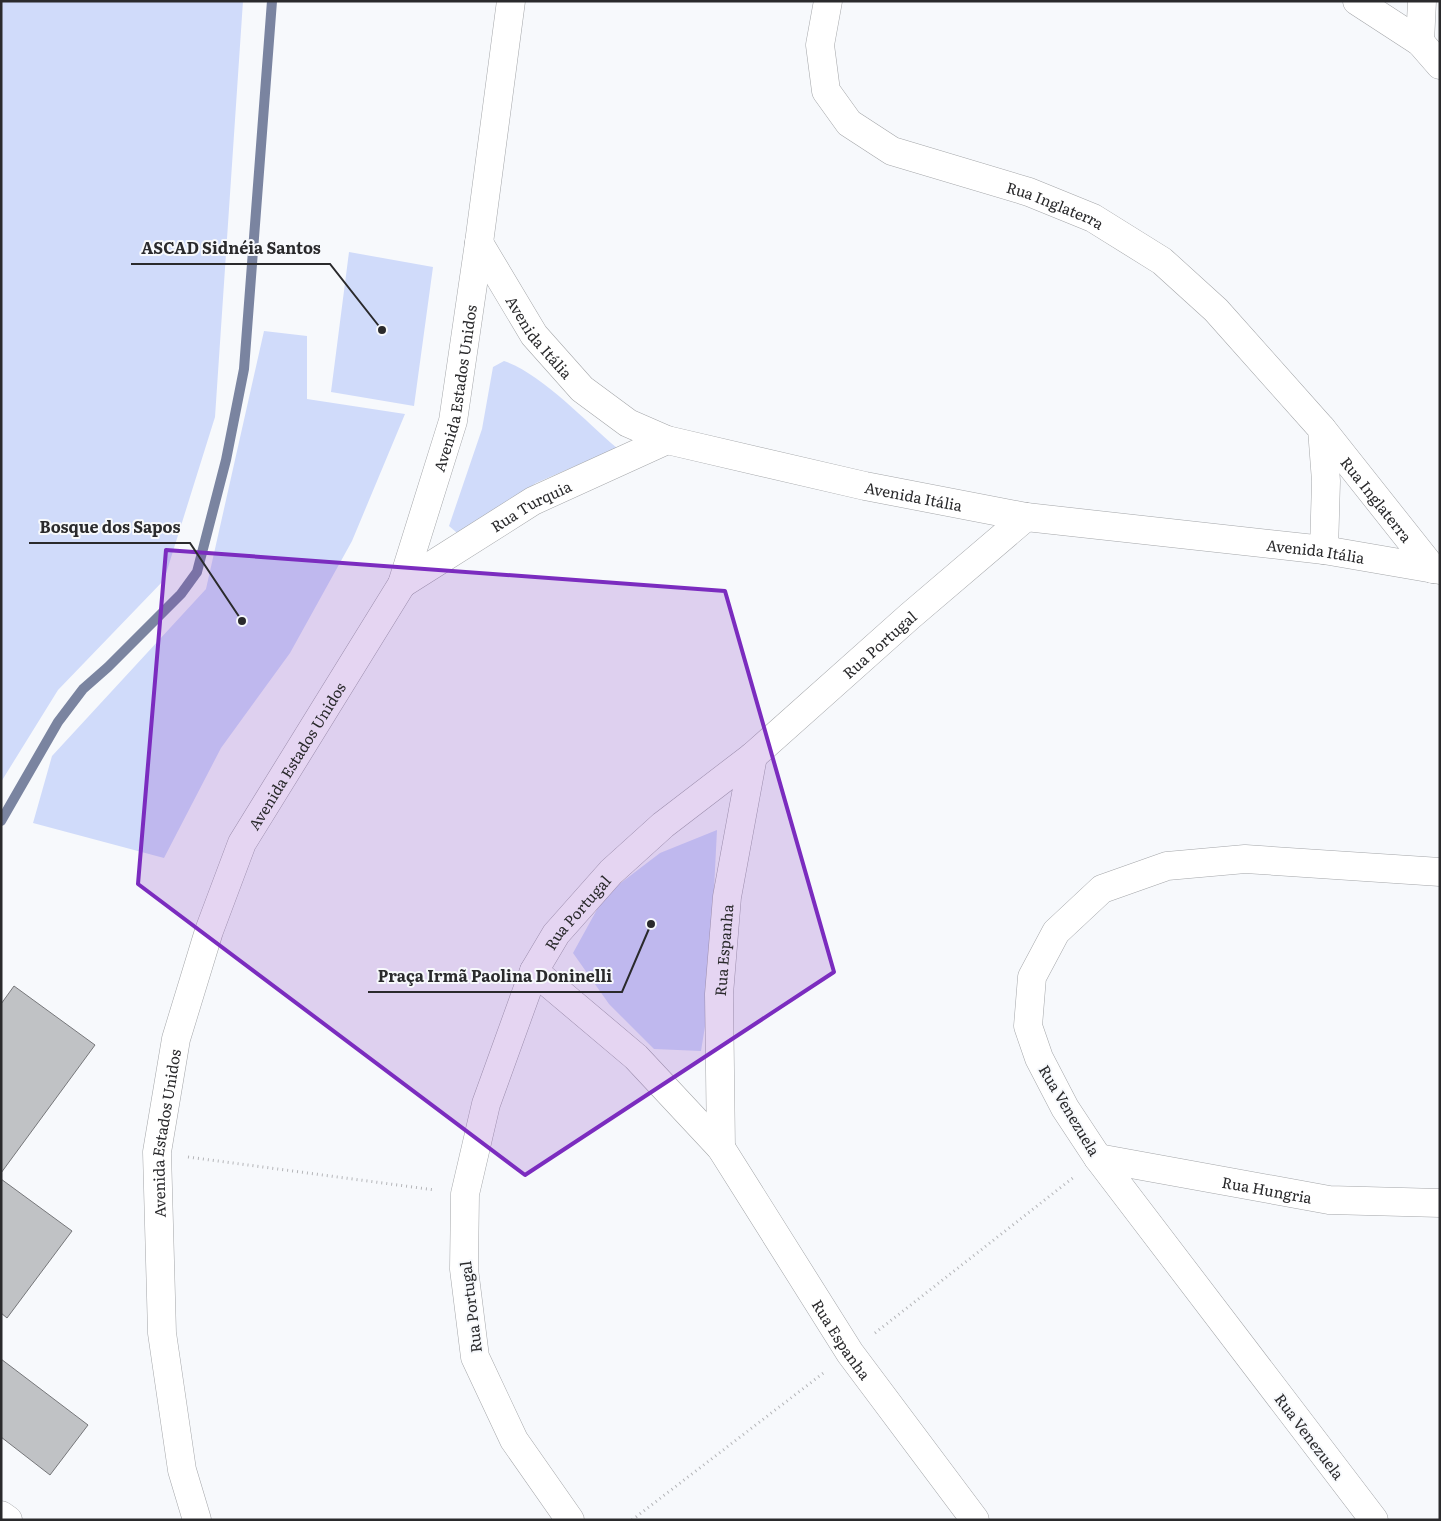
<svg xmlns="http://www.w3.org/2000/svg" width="1441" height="1521" viewBox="0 0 1441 1521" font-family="Literata,serif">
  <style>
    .green { fill: #d0dbfa }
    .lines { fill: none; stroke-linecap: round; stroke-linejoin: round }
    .stream { stroke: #7a84a0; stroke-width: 10 }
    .building { fill: #c0c2c5; stroke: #76777a }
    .street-casing { stroke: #a4a6a9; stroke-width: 29 }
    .secondary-casing { stroke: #a4a6a9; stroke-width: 29 }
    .path { stroke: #b4b5b8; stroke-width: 3; stroke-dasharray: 1 4; stroke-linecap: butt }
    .street { stroke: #fff; stroke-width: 28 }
    .secondary { stroke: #fff; stroke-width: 28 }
    .marked { fill: #7b2cbf; fill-opacity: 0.2; stroke: #7b2cbf; stroke-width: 4; stroke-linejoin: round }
    .labels { text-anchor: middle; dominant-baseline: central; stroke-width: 4; stroke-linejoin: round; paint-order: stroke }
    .street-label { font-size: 15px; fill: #2a2a2c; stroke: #f7f9fc }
    .leader { fill: none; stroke: #2a2a2c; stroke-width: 2 }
    .callout-dot { fill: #2a2a2c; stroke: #f7f9fc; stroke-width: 2 }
    .callout-label { font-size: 16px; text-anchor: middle; font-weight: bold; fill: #2a2a2c; stroke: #f7f9fc; stroke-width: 4; stroke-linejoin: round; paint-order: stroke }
  </style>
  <rect width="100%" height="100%" fill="#f7f9fc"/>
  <path class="green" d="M1,1H243L215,417L164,580L58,690L1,782Z
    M349,252L433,267L414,406L331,392Z
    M264,331L307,336V399L405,414L352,541L290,653L221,748L164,858L33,823L52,756L206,589Z
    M504,361C542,374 585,421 617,448L536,483L464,534L456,532L449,526L482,429L493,367Z
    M717,830L708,1008L701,1051L654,1049L609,1004L573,953L605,895L660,853Z"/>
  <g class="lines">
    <path class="stream" d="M1,821L58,722L83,689L108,667L181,594L197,572L226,460L244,369L272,1"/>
  </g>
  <path class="building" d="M14,986L95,1045L1,1173V1004Z
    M1,1179L72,1231L7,1318L1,1313Z
    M1,1359L88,1425L50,1475L1,1437Z"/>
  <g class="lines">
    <g class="street-casing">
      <g id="street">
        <path id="s1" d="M828,1L820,45L826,91L849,123L892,151L1029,192L1093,218L1162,261L1216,310L1322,429L1326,481L1324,550"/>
        <path d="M1357,1L1420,42L1440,65"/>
        <path d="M1420,42L1422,1"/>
        <path id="s2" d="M479,243L534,335L582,389L628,423L667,440L865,486L1026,517L1324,550L1440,570"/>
        <path id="s3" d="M1322,429L1433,569"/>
        <path id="s4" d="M402,584L533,501L667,440"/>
        <path id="s5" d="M534,971L636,1057L721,1148L850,1353L975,1520"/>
        <path id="s6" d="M721,1148L719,994L727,897L753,756"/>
        <path id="s7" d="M1098,1158L1329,1200L1440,1203"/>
        <path id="s8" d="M570,1520L514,1440L475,1357L464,1269L465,1194L486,1104L534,971L556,934L611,872L663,825L753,756L910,616L1026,517"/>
        <path d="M1374,1520L1098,1158L1065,1108L1039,1058L1028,1026L1032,977L1056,932L1102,889L1167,866L1245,859L1440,872"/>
      </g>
    </g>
    <g class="secondary-casing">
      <g id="secondary">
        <path d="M1,1515L8,1520"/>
        <path id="s9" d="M197,1520L182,1470L162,1333L157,1152L176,1039L209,931L242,843L402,584L453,421L479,243L511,1"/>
      </g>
    </g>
    <path class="path" d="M188,1157L435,1190
      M875,1333L1074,1177
      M632,1520L826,1371"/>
    <use href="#street" class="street"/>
    <use href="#secondary" class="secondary"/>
  </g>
  <path class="marked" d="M166,550L725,591L834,972L525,1175L138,884Z"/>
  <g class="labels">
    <g class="street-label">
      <text stroke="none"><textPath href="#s1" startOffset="354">Rua Inglaterra</textPath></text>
      <text stroke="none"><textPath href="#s2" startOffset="112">Avenida Itália</textPath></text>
      <text stroke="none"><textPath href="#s9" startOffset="1201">Avenida Estados Unidos</textPath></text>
      <text stroke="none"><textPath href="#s2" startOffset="532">Avenida Itália</textPath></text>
      <text stroke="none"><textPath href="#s3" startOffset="89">Rua Inglaterra</textPath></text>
      <text stroke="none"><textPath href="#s4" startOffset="151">Rua Turquia</textPath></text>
      <text stroke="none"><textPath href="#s2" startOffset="938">Avenida Itália</textPath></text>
      <text stroke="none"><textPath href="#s8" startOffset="1065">Rua Portugal</textPath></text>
      <text stroke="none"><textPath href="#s9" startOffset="796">Avenida Estados Unidos</textPath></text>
      <text stroke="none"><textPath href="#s8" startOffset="660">Rua Portugal</textPath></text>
      <text stroke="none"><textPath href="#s6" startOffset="198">Rua Espanha</textPath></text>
      <text transform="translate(1070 1110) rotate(59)">Rua Venezuela</text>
      <text stroke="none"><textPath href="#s9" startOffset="391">Avenida Estados Unidos</textPath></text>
      <text stroke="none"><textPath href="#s7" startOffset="172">Rua Hungria</textPath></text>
      <text transform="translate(470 1307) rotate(-97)">Rua Portugal</text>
      <text stroke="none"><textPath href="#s5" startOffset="484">Rua Espanha</textPath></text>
      <text transform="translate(1310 1436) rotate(53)">Rua Venezuela</text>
    </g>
  </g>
  <path class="leader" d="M382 330L330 264H131M242 621L190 543H29M651 924L622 992H368"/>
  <g class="callout-dot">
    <circle cx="382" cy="330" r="5"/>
    <circle cx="242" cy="621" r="5"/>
    <circle cx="651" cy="924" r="5"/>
  </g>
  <g class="callout-label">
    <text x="231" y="254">ASCAD Sidnéia Santos</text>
    <text x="110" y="533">Bosque dos Sapos</text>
    <text x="495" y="982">Praça Irmã Paolina Doninelli</text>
  </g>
  <rect width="1441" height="1521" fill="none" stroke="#2a2a2c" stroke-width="5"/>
</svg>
